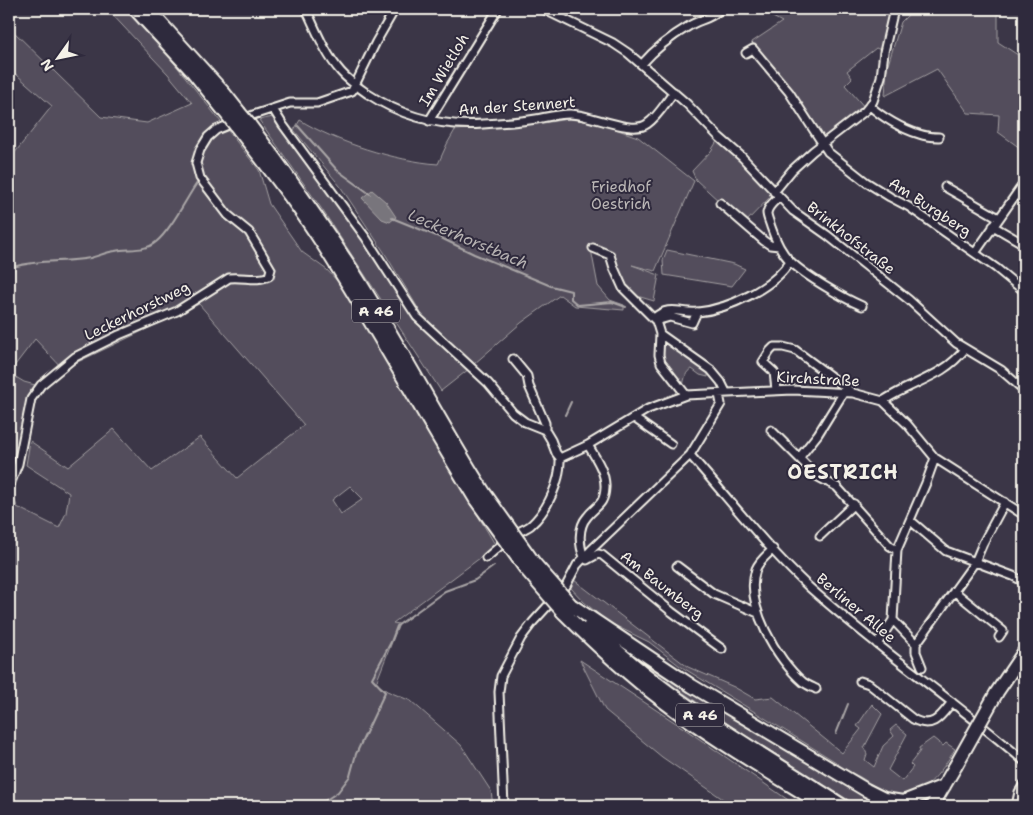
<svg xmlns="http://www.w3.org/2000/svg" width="1033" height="815" viewBox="0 0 1033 815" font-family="'Shantell Sans',sans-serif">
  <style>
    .green { fill: #534e5c; stroke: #a4a0a2; fill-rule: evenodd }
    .water { fill: #78747b; stroke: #aaa6a7 }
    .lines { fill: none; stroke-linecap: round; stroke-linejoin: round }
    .stream { stroke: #aaa6a7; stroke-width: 2 }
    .minor-casing { stroke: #f4f1e8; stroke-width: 11 }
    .motorway-casing { stroke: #f4f1e8; stroke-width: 16 }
    .minor { stroke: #2f2a3d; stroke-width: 7 }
    .motorway { stroke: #2f2a3d; stroke-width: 12 }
    .motorway-bridge-casing { stroke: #f4f1e8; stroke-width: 16; stroke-linecap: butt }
    .motorway-bridge { stroke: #2f2a3d; stroke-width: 12 }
    .labels { text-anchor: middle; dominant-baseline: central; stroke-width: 4; stroke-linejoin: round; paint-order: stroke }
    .shield { fill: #2f2a3d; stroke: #b9b5b5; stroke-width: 1 }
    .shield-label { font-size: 14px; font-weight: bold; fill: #f4f1e8 }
    .street-label { font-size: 15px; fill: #f4f1e8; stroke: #2f2a3d }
    .park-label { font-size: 15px; fill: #bcb8b7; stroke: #2f2a3d }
    .water-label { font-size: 16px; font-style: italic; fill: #b6b2b2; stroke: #2f2a3d }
    .district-label { font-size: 20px; font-weight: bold; letter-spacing: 1px; fill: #f4f1e8; stroke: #2f2a3d }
  </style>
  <rect width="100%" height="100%" fill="#3b3647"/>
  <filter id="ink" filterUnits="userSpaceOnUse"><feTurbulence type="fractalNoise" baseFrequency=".02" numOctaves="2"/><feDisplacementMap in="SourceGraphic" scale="10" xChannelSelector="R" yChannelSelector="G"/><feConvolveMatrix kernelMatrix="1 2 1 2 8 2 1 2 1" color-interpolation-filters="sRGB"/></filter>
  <g filter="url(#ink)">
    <path class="green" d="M107,9H125L152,35L259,170L269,204L302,252L327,270L341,285L496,546L393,623L399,624L376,683L387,691L411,701L461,745L491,791L493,806H9V491L11,488L17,507L59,528L66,513L69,493L26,465L30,441L68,467L114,429L152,471L200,437L237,478L304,425L199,304L63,369L35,339L9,373L24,382L35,385C21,415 20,448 9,480V151L13,155L52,106L9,68V27L101,117L147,123L192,103L168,74ZM350,486L363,499L341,514L332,500Z
      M763,9H893L883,51L876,48L847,71L852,78L845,85L866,109L822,143L754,48L752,42L782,22L771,16Z
      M914,9H998V42L1024,59V151L998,132L999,115L968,113L937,69L885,96L887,68L901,22Z
      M273,117L348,216L421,326L469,369L441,391L321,208L259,120Z
      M568,119L595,122L638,137L694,181L655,271L632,265L659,275L654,301L637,296L624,286L614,259L590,244L598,286L610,300L624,305V310L575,306L560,295L521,323L474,364L424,318L384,252L340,186L294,130L300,120C335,142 396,161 438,164L447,144L455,130L537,124Z
      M719,138L774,193L744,224L696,180L692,171L711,151Z
      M667,250L734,264L745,269L732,286L664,275L663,260Z
      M663,341L708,372V377L700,375L692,369C685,371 685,379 683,385L663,361Z
      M574,580L688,667L734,687L755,699L773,697L842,753L861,729L857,726L872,704L882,714L864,748L867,754L865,760L874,767L883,746L894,736L890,730L896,725L907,734L888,770L902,781L913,767L910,764L920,751L919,748L933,738L943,746L946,743L955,749C942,771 921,803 891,794C880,791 870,783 860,777C852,773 844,769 835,765L836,762L680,666L649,642L608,622L584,602L569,586Z
      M617,642L871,799L920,801L926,805L925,806H858L731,726L675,687Z
      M580,660L682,727L797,806H733L662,757L605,710Z"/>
    <path class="water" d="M372,190L386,202L396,217L390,222L382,219L362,198Z"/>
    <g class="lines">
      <path class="stream" d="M298,126L337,170L370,194
        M392,218L439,237L474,254L551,286L571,291V299L578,305L612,302L626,307
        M9,295L14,267C39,259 65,263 90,258C98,256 107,252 115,251C129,248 144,252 156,242C170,231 186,199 197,183
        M565,415L571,402
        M836,734L848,704
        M317,806L338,792L350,776L356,754L385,692L372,678L391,642L397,626L445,591L475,580L494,566"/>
      <g class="minor-casing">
        <path id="minor" d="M306,9C316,30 325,54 341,72C349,81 358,87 368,94C403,117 441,127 483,124C501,123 519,122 536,119C547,117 558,114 570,114C591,114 632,135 647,124C658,117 666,102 674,92
          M543,9L613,43L628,53L687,104L719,137L742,157L793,211L827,235L909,300L956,343L1001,370L1024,390
          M746,53L753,49L789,92L828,152L866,182L890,197L909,207L996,268L1024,291
          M642,64C655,49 672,36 689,26C698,20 713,18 720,9
          M870,106C882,117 902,129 919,134C925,136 932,137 939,137
          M273,109L283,125L366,238L417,317L488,383L513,413L525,422L545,430L551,440L556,453L560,458
          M429,121L498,9
          M945,187L999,218
          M774,192L792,170L813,151L865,111L873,101L881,77L884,52L894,9
          M779,197C774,202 768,206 767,213C767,217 770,223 771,227C775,239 781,252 790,261C804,275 843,298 862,306
          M720,203L764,241L770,245L779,246
          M993,226L1024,244
          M593,248L610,255L614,268L623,288L656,321L660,334L659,355L661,363L686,395
          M975,253L1024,183
          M654,318C670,304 680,314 698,312C728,309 774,288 790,261
          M656,321L670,317L692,323L697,312
          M660,334L711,370L721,382L726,392
          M513,359L527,376L529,386L545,423V430
          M776,390L774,372L763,362L770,351L774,347H783L795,350L853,393
          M883,401C911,382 944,377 965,349
          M634,418L671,444
          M771,430L818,477L837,487L890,546L897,550
          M690,455C729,499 766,547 809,587C878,649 955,701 1024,761
          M560,458L588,445L648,409L686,395L793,390L853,393L883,401L907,424L935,458L1024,515
          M799,458L818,434L844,392
          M9,487L18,464L31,399L41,385L75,357L119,335L177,311L229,278C242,276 258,282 269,276L271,269L249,232L228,215L200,178L196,163L200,150L208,137L216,130L253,115L290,103H317L352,91L376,42L395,9
          M911,521L946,551L1013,576L1024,582
          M820,536L854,504
          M773,549C767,555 759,561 756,569C744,604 777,660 803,682C807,685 812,687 816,689
          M584,557L587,560L598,554L602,555L672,612L722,649
          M584,557C579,545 578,527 587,517C596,505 604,506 605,488C606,473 596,458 588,445
          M486,558C495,550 504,542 514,535C519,531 526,529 531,525C548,510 561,480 560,458
          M677,566L714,594L758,613
          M954,591L1003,631L999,637
          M893,620L916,644
          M877,644L893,620L897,550L926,483L935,458
          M922,667L916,652V644L975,562L983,543L1005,502
          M860,681L869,684L913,719C933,730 941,716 952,702
          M504,806L499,692L501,676L521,638L533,622L566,586L577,565L592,549L690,455L721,404L719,394
          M1016,806L1019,792L1024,784"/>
      </g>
      <g class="motorway-casing">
        <path id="motorway" d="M135,9L193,72L229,117
          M148,9L224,93L239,112
          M249,124C286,173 321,222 354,273C400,345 439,422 485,494
          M239,130C269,168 298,205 324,246C377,329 424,416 476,500
          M571,605L692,686L866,790L884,799L903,802L944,786
          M563,612C595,644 627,674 663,701C714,740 770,772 824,806
          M590,625C664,700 756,749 843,806
          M932,806L955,767"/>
      </g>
      <use href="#minor" class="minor"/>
      <use href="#motorway" class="motorway"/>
      <g class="motorway-bridge-casing">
        <path id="motorway-bridge" d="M239,112L249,124
          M229,117L239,130
          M485,494L534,563L571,605
          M476,500L525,568L563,612
          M955,767L997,692L1024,652"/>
      </g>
      <use href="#motorway-bridge" class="motorway-bridge"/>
    </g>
  </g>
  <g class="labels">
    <g class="shield">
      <rect x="352" y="299.5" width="48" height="23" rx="4"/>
      <rect x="676" y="703.5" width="48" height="23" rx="4"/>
    </g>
    <g class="shield-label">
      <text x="376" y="311">A 46</text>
      <text x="700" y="715">A 46</text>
    </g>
    <g class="street-label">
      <text transform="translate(444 70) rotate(-59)">Im Wietloh</text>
      <text transform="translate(517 106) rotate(-4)">An der Stennert</text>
      <text transform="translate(930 207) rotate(33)">Am Burgberg</text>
      <text transform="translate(851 238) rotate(38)">Brinkhofstraße</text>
      <text transform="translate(137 311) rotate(-26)">Leckerhorstweg</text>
      <text transform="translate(818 379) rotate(3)">Kirchstraße</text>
      <text transform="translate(662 585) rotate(38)">Am Baumberg</text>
      <text transform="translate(856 608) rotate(40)">Berliner Allee</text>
    </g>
    <g class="park-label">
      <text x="621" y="187">Friedhof<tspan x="621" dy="17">Oestrich</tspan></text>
    </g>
    <g class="water-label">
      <text transform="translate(468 239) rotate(23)">Leckerhorstbach</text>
    </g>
    <g class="district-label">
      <text x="843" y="472">OESTRICH</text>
    </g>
  </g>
  <rect width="1033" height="815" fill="none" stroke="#2f2a3d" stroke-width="30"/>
  <rect x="15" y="15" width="1003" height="785" fill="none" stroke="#f4f1e8" stroke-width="2" filter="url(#ink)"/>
  <g transform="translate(58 58) rotate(237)" stroke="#2f2a3d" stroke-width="4" paint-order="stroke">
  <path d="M0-4L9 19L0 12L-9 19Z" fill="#f4f1e8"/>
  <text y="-8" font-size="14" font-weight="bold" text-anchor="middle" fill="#f4f1e8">N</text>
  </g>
</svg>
